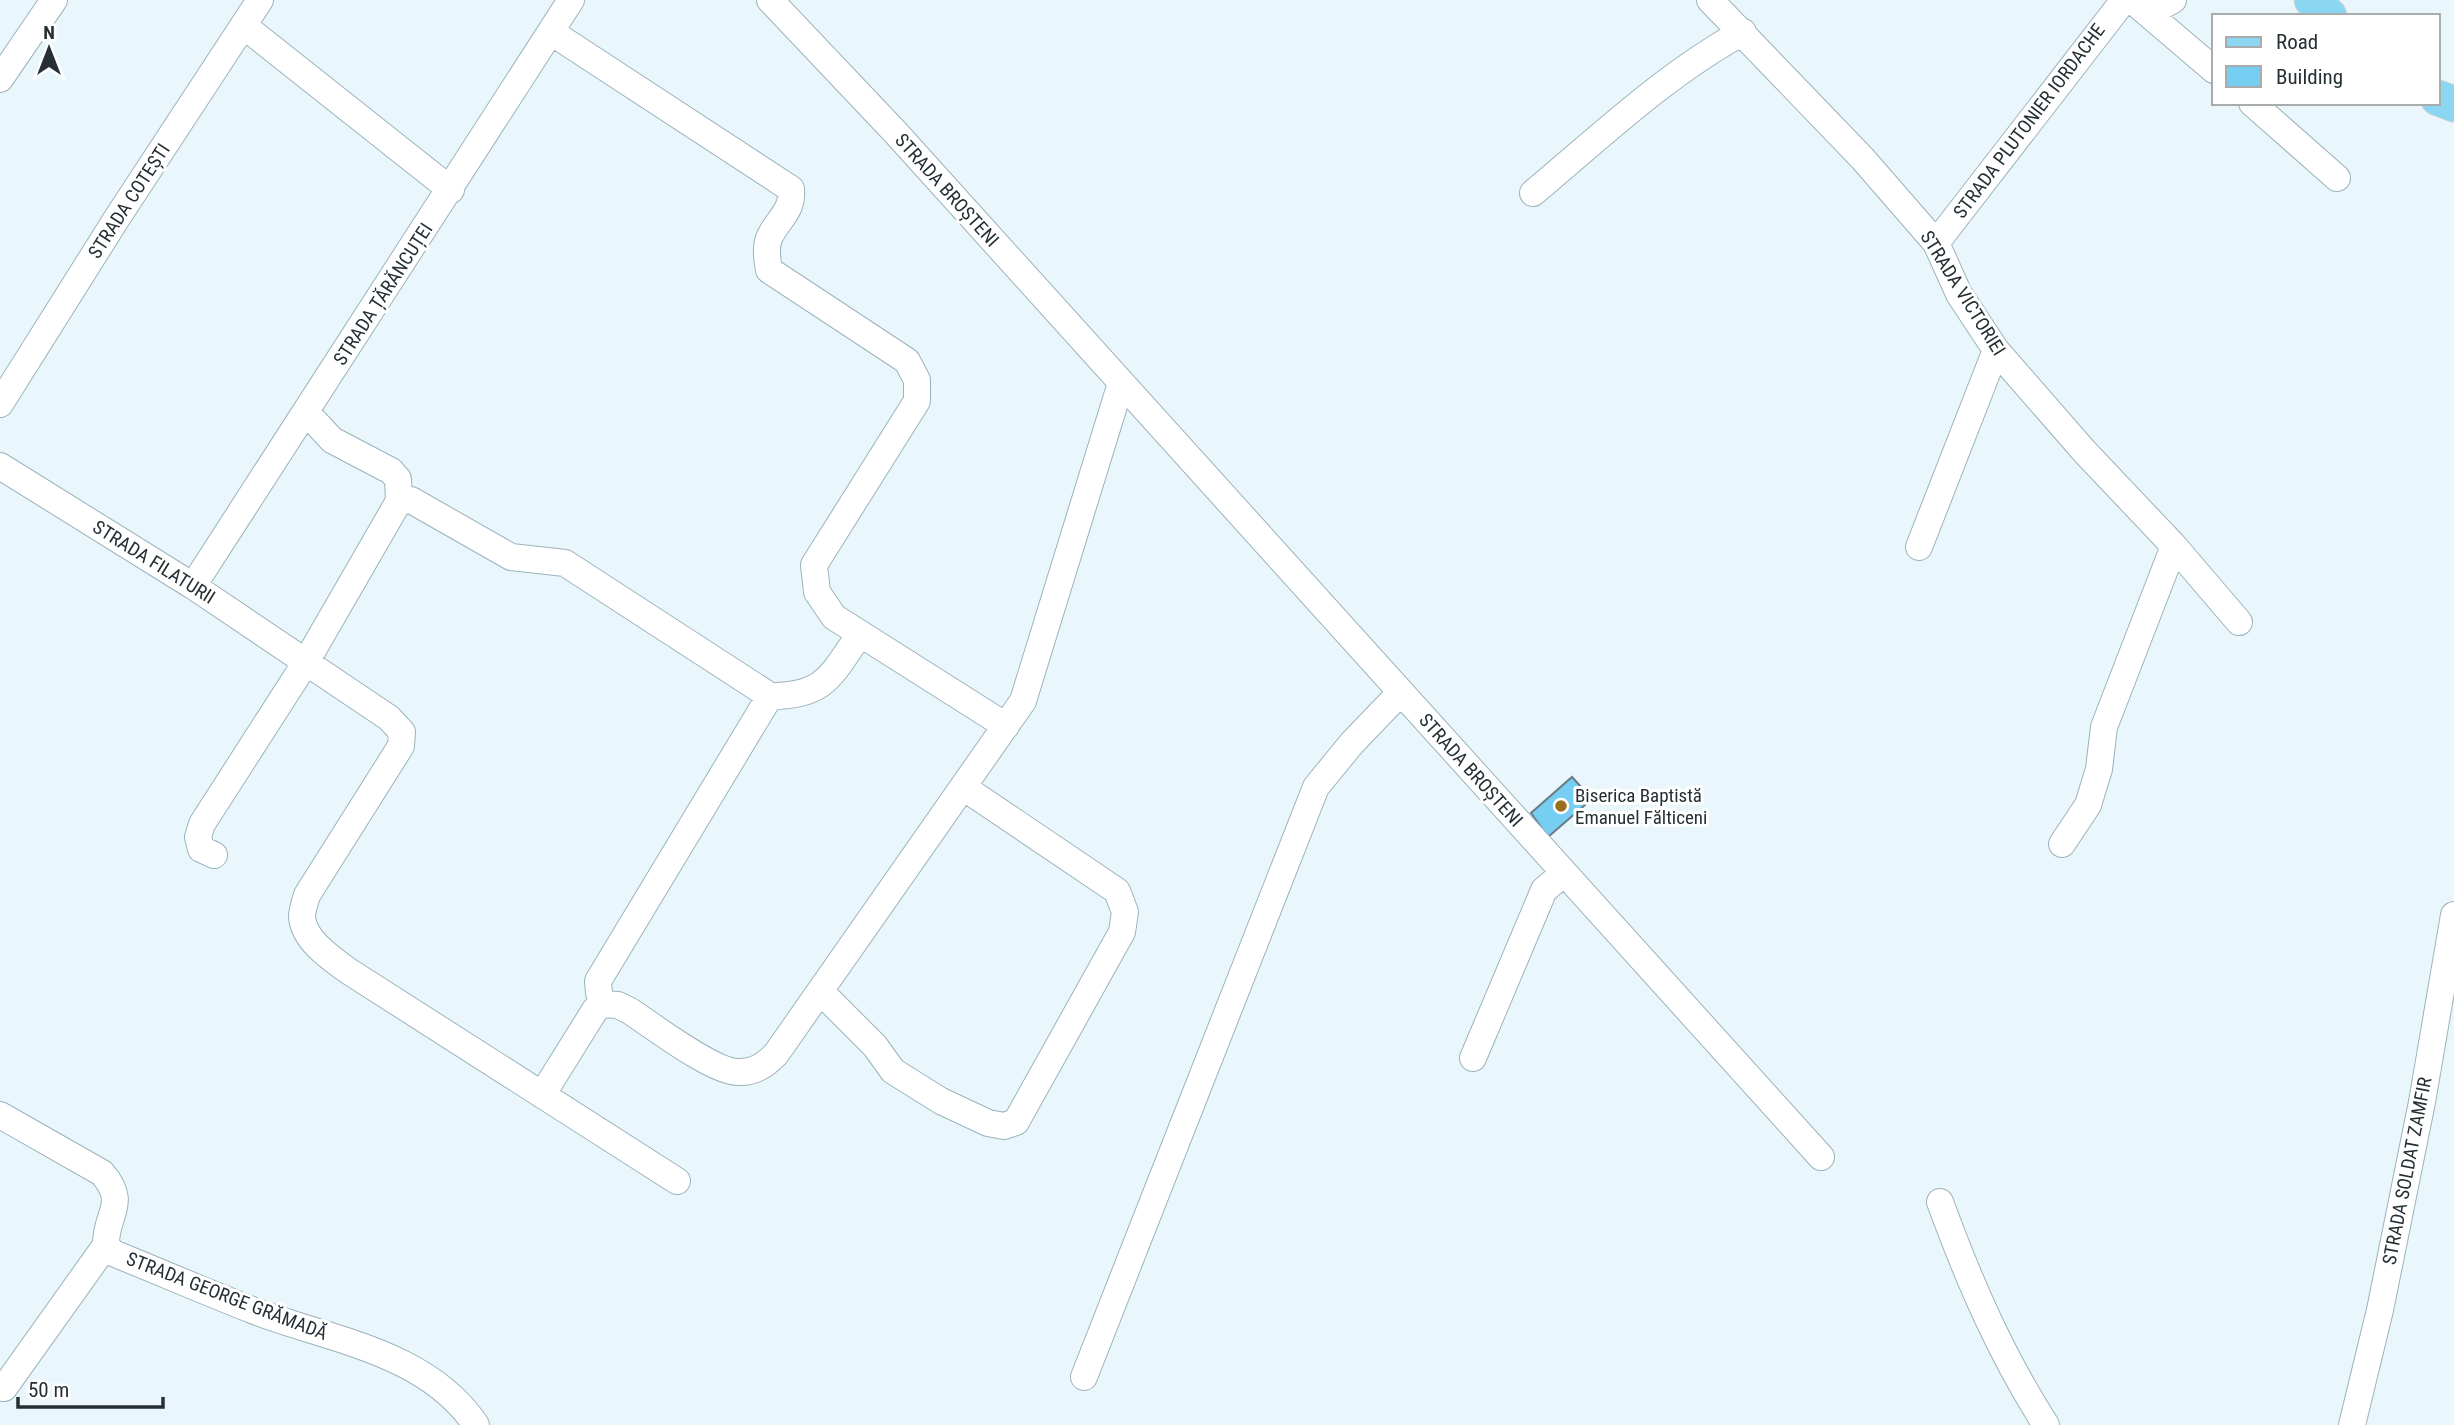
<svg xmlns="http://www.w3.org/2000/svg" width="2454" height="1425" viewBox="0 0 2454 1425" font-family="'Roboto Condensed',sans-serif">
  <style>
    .building { fill: #76cff3; stroke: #687d86; stroke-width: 2 }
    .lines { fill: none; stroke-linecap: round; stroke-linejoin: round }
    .minor-casing { stroke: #9cb2bc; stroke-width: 28 }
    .major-casing { stroke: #d4d5d6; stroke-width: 37 }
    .minor { stroke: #fff; stroke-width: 26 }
    .major { stroke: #8bd6f1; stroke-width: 35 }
    .poi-dot { fill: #9b6e1e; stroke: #fff; stroke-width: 2.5 }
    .labels { text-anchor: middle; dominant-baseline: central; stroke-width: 6; stroke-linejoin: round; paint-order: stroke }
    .street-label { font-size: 19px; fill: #262f33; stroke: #fff }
    .poi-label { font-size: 19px; fill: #262f33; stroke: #fff; text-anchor: start }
  </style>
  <rect width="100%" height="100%" fill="#e9f7fd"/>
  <path class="building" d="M1572,777L1592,799L1548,837L1531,813Z"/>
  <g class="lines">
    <g class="minor-casing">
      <path id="minor" d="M770,0L896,133L1821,1157
        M1710,0L1863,159L1936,243L1959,294L1996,350L2084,451L2174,546L2239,622
        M2132,0L2214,70
        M2149,13L2173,0
        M244,26L451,190
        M551,32L791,189C793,211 779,218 770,236C765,246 767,259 769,270L907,361L917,380V401L814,565L817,592L834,617L1006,726
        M0,79L54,0
        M2252,103L2337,178
        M1533,193C1600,137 1666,74 1743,32
        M1936,243L2124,0
        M0,404L117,218L260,0
        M0,466L193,586L389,718L402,732L401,746L307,895C305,902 302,910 302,917C304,941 332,959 350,972L677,1181
        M399,501L411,500L511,557L565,563L770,696C826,696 831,675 860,634
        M1919,547L1996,350
        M193,586L571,0
        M2062,844L2088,805L2099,769L2104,727L2174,546
        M214,855L201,849L198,837L202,824L306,662L399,501L398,479L391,471L332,440L307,413
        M819,993L831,1002L875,1046L893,1071L941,1101L988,1123L1004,1126L1016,1122L1122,932L1125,912L1117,891L963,787
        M603,1004L599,993L598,981L770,696
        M1473,1058L1544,890L1564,873
        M542,1095L595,1010L603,1004L618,1005L630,1011C653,1026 713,1072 738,1072C754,1073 765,1065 776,1054L1023,701L1121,383
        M0,1115L102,1173C129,1204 105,1214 106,1245L113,1253C160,1272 206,1292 252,1310C329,1340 426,1351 476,1425
        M1940,1202C1969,1281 2001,1355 2046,1425
        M1084,1377L1316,787L1352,743L1401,692
        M4,1388L106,1245
        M2352,1425L2380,1310L2422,1102L2454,915"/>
    </g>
    <g class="major-casing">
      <path id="major" d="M2312,0L2329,16
        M2438,98L2454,104"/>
    </g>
    <use href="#minor" class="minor"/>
    <use href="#major" class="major"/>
  </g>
  <circle class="poi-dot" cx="1561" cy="806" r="7"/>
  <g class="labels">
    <g class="street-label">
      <text transform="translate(2029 121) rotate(-53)">STRADA PLUTONIER IORDACHE</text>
      <text transform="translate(947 190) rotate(48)">STRADA BROȘTENI</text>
      <text transform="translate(129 201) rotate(-57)">STRADA COTEȘTI</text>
      <text transform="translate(1963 293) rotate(58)">STRADA VICTORIEI</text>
      <text transform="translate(383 294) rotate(-57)">STRADA ȚĂRĂNCUȚEI</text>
      <text transform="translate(154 562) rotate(32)">STRADA FILATURII</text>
      <text transform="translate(1471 770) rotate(48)">STRADA BROȘTENI</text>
      <text transform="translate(2407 1171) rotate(-79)">STRADA SOLDAT ZAMFIR</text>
      <text transform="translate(227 1296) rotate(21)">STRADA GEORGE GRĂMADĂ</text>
    </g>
    <g class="poi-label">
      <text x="1575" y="795">Biserica Baptistă<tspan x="1575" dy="22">Emanuel Fălticeni</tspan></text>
    </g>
  </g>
  <rect x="2212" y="14" width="228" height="91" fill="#ffffff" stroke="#a8acad" stroke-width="2"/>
  <rect x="2226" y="37" width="35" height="10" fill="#8bd6f1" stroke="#a8acad" stroke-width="2"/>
  <text x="2276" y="49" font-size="21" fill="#262f33">Road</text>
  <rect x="2226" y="66" width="35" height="21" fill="#76cff3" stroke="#a8acad" stroke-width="2"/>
  <text x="2276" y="84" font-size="21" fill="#262f33">Building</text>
  <g transform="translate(49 49)" stroke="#ffffff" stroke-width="5" paint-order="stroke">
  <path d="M0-5L12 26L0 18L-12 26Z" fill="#262f33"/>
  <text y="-10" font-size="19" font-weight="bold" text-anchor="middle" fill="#262f33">N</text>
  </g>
  <path d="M18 1397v10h145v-10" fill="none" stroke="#262f33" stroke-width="3.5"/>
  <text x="28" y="1397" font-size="21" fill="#262f33" stroke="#ffffff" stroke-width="5" paint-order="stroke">50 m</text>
</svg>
